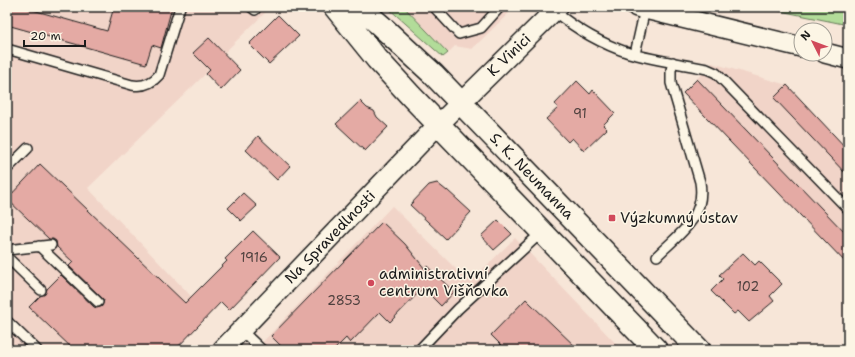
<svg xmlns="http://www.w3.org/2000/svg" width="855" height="357" viewBox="0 0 855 357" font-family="'Shantell Sans',sans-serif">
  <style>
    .built { fill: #f1d4c8 }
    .green { fill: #b2dc99; stroke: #677c5a }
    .building { fill: #e4aaa4; stroke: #1c1c1c }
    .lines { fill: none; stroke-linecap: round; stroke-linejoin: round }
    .service-casing { stroke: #1c1c1c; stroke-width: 12 }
    .minor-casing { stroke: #1c1c1c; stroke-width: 22 }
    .tertiary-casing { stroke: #1c1c1c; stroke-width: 25 }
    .service { stroke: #fcf5e5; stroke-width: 9 }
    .minor { stroke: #fcf5e5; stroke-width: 19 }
    .tertiary { stroke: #fcf5e5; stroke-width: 22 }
    .poi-dot { fill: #d1495b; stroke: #fcf5e5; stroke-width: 1.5 }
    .labels { text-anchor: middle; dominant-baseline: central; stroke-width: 3; stroke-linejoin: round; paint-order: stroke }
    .number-label { font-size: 13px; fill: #4e403e }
    .street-label { font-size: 15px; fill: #1c1c1c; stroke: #fcf5e5 }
    .poi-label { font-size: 15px; fill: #1c1c1c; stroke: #fcf5e5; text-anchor: start }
  </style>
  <rect width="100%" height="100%" fill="#f7e6d8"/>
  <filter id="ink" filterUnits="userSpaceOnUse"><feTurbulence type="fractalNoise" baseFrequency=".025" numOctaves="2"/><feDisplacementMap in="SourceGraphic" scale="8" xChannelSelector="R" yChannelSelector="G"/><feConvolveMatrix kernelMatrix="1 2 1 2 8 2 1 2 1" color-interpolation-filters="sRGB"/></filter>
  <g filter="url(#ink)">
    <path class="built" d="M7,7H271L224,53L225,55L88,188L209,315L175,350H7Z
      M404,7H515L472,49L455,46L448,53Z
      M712,63L787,85L848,150L847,264L683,93Z
      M392,206L466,279L475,277L515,238L622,350H255Z"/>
    <path class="green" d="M387,7H404L448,53L443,57Z
      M761,7H848V25Z"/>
    <path class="building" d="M7,7H22L107,31L114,7H172L161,48L152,45L146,64L7,25Z
      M278,15L299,36L269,64L249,44Z
      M209,38L240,70L221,90L206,74L210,70L193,53Z
      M697,79L848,236V265L683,93Z
      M577,81L590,94L593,90L615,113L603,125L607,129L584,151L572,138L568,142L546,119L558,108L555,104Z
      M787,85L848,150V176L774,98Z
      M360,101L367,108L374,111L377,117L388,127L365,151L336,124Z
      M258,136L290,166L277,180L246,150Z
      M40,164L185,303L227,261L225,259L253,231L280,257L229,310L221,302L175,350H74L29,307L40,296L45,294L47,289L61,275L94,307L97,308L102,306L104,300L69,266L73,262L57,247L56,241L53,239H49L7,199Z
      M437,183L447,191V190L471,212L446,239L410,205L429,185Z
      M243,193L257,206L241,221L228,208Z
      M498,220L512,234L494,250L481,236Z
      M382,222L405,244L425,269L427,266L454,292L441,306L423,288L390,322L380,312L350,343L346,338L334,350H285L271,336Z
      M743,253L755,265L759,261L782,284L770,296L774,301L749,322L738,311L734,314L711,291L723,279L719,275Z
      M526,299L532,305L579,350H506L491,335Z"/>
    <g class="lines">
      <g class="service-casing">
        <path id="service" d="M251,7L255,10
          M434,7L459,34L481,28L500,7
          M554,11C576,29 602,44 629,53C654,60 682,64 707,69L716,73L848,209
          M7,49L132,85C143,87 152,83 159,75L180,7
          M635,54L645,9
          M7,169L28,148
          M39,246L98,302
          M7,250L51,245
          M657,256C679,234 706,218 700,182L671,83V70L673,62
          M7,257L41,290
          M7,321L37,350
          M241,330L262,350
          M419,350L458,309L542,232"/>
      </g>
      <g class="minor-casing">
        <path id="minor" d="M637,7L801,47
          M825,53L848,59
          M222,350L430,133L558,7"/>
      </g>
      <g class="tertiary-casing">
        <path id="tertiary" d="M335,7L377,59L411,96L656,350
          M359,7L380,25L433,74L699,350"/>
      </g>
      <use href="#service" class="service"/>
      <use href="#minor" class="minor"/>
      <use href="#tertiary" class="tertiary"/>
    </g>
  </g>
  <g class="poi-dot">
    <rect x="608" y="214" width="8" height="8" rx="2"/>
    <circle cx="371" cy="283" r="4"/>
  </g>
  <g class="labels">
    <g class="number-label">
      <text x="580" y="113">91</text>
      <text x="254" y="257">1916</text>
      <text x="748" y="286">102</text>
      <text x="344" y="300">2853</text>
    </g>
    <g class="street-label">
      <text transform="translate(509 55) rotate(-44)">K Vinici</text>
      <text transform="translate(532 176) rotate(46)">S. K. Neumanna</text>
      <text transform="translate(330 237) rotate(-46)">Na Spravedlnosti</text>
    </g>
    <g class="poi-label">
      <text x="620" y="218">Výzkumný ústav</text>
      <text x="379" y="274">administrativní<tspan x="379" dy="17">centrum Višňovka</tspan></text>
    </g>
  </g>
  <rect width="855" height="357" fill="none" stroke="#fcf5e5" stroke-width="24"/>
  <rect x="12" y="12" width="831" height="333" fill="none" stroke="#1c1c1c" stroke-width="1.5" filter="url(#ink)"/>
  <g transform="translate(813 42) rotate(312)"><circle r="19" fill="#fcf5e5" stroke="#a29e95"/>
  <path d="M0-3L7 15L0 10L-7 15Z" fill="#d1495b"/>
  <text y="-6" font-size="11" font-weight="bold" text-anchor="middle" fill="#1c1c1c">N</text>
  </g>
  <path d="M24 40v6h61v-6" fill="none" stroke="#1c1c1c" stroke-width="2"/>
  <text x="30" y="40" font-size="12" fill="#1c1c1c" stroke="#fcf5e5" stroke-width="3" paint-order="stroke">20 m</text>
</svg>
